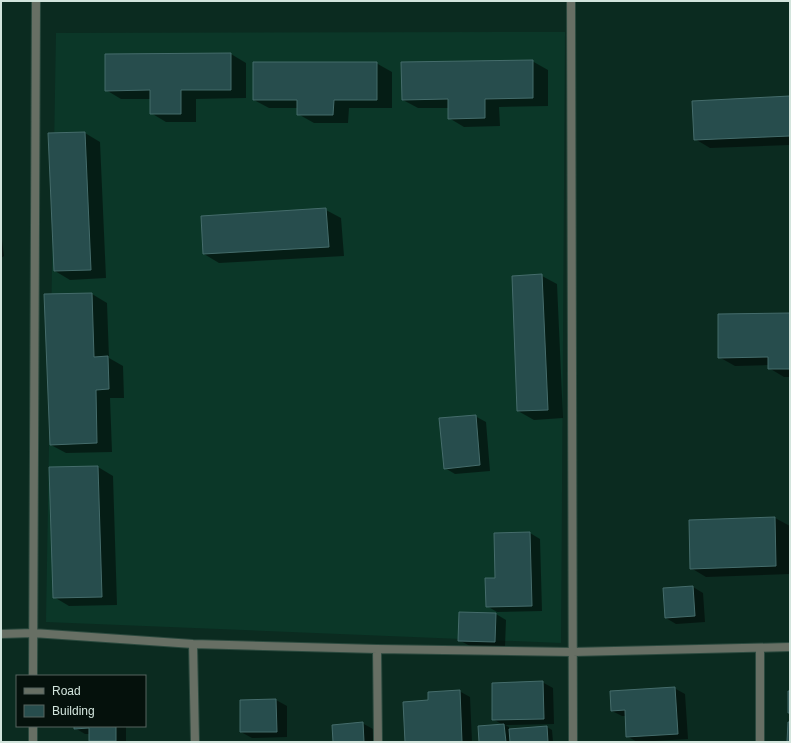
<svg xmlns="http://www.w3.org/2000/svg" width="791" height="743" viewBox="0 0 791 743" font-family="Helvetica,sans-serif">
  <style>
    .built { fill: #0b3728 }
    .shadow { fill: #0007 }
    .building { fill: #274d4d; stroke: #456c6b }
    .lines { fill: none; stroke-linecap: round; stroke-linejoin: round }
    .minor-casing { stroke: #2b493e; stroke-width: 10 }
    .minor { stroke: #676f64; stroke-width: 8 }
  </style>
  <rect width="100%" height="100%" fill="#0b2b20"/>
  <path class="built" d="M565,32L561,643L46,622L56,33Z"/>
  <path class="shadow" d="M231,54L246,63V98L196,99V122H166L151,113V99H121L106,90Z
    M532,61L548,70V106L499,107L500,126L464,127L449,118V108H418L403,100Z
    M376,63L392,72V108H349L348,123H314L298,114V108H269L254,100Z
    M790,97V145L710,148L695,139Z
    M85,133L100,142L106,278L70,280L55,271L49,134Z
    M326,210L341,218L344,256L219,263L204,254Z
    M1,239L2,240L4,256L1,258Z
    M542,276L557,284L563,418L534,420L518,411Z
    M92,294L107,303L109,358L123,366L124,398H110L112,452L66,453L51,445Z
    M790,314V377H784L769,368V365L735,366L719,357Z
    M475,416L486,422L490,471L455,474L445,468Z
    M98,467L113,476L117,605L69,606L54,597L50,468Z
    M775,518L790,526V574L706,577L691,568Z
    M530,533L540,539L542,611L497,612L487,606L496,579Z
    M693,587L703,593L705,622L676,624L666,618Z
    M496,614L506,620L505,647L470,646L459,640Z
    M542,682L553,688L554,724L505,725L509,727V730L547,727L552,730L553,742H480L503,725L493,719Z
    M674,688L685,694L688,739L637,742L627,736L626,716H622L612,711Z
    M459,691L470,697L472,742H406L429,701Z
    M276,700L287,706V737L252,738L241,732V701Z
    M362,723L373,729L374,742H334Z
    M75,726H126V742H93L90,740V734H85L75,728Z"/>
  <path class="building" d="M231,53V90H181V114H150V90L105,91V54Z
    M533,60V98L485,99V118L448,119V99L402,100L401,62Z
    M253,62H377V100H334L333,115H297V100H253Z
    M790,96V136L694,140L692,101Z
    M85,132L91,270L54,271L48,133Z
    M326,208L329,247L203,254L201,216Z
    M542,274L548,410L517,411L512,276Z
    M92,293L94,357L108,356L109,389L96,390L97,443L50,445L44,294Z
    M790,313V369H768V357L718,358V314Z
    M476,415L480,465L444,469L439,418Z
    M98,466L102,597L53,598L49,467Z
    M775,517L776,566L690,569L689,520Z
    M530,532L532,606L486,607L485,578H495L494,533Z
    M693,586L695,616L665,618L663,588Z
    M459,612L496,613L495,642L458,641Z
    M543,681L544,719L492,720V683Z
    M675,687L678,734L626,737L625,710L611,711L610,691Z
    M460,690L462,742H405L403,702L428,700V692Z
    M788,691H790V713H788Z
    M276,699L277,732H240V700Z
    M363,722L364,742H333L332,725Z
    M788,722H790V742H787Z
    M504,724L506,742H479L478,726Z
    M74,726H116V741H89V728L74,729Z
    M547,726L548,742H510L509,729Z"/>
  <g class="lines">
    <g class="minor-casing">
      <path id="minor" d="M571,1L573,742
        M1,634L33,633L193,644L377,649L572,652L790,647
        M193,644L195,742
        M760,648V742
        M377,649L378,742
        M33,676L36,1
        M33,742V726"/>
    </g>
    <use href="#minor" class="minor"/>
  </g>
  <rect width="791" height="743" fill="none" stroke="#d2e4dc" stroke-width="4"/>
  <rect x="16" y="675" width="130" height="52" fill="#05110c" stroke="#57655f"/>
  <rect x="24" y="688" width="20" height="6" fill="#676f64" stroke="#57655f"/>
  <text x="52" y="695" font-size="12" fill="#d2e4dc">Road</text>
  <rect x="24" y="705" width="20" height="12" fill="#274d4d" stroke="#57655f"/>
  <text x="52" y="715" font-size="12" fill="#d2e4dc">Building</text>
</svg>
